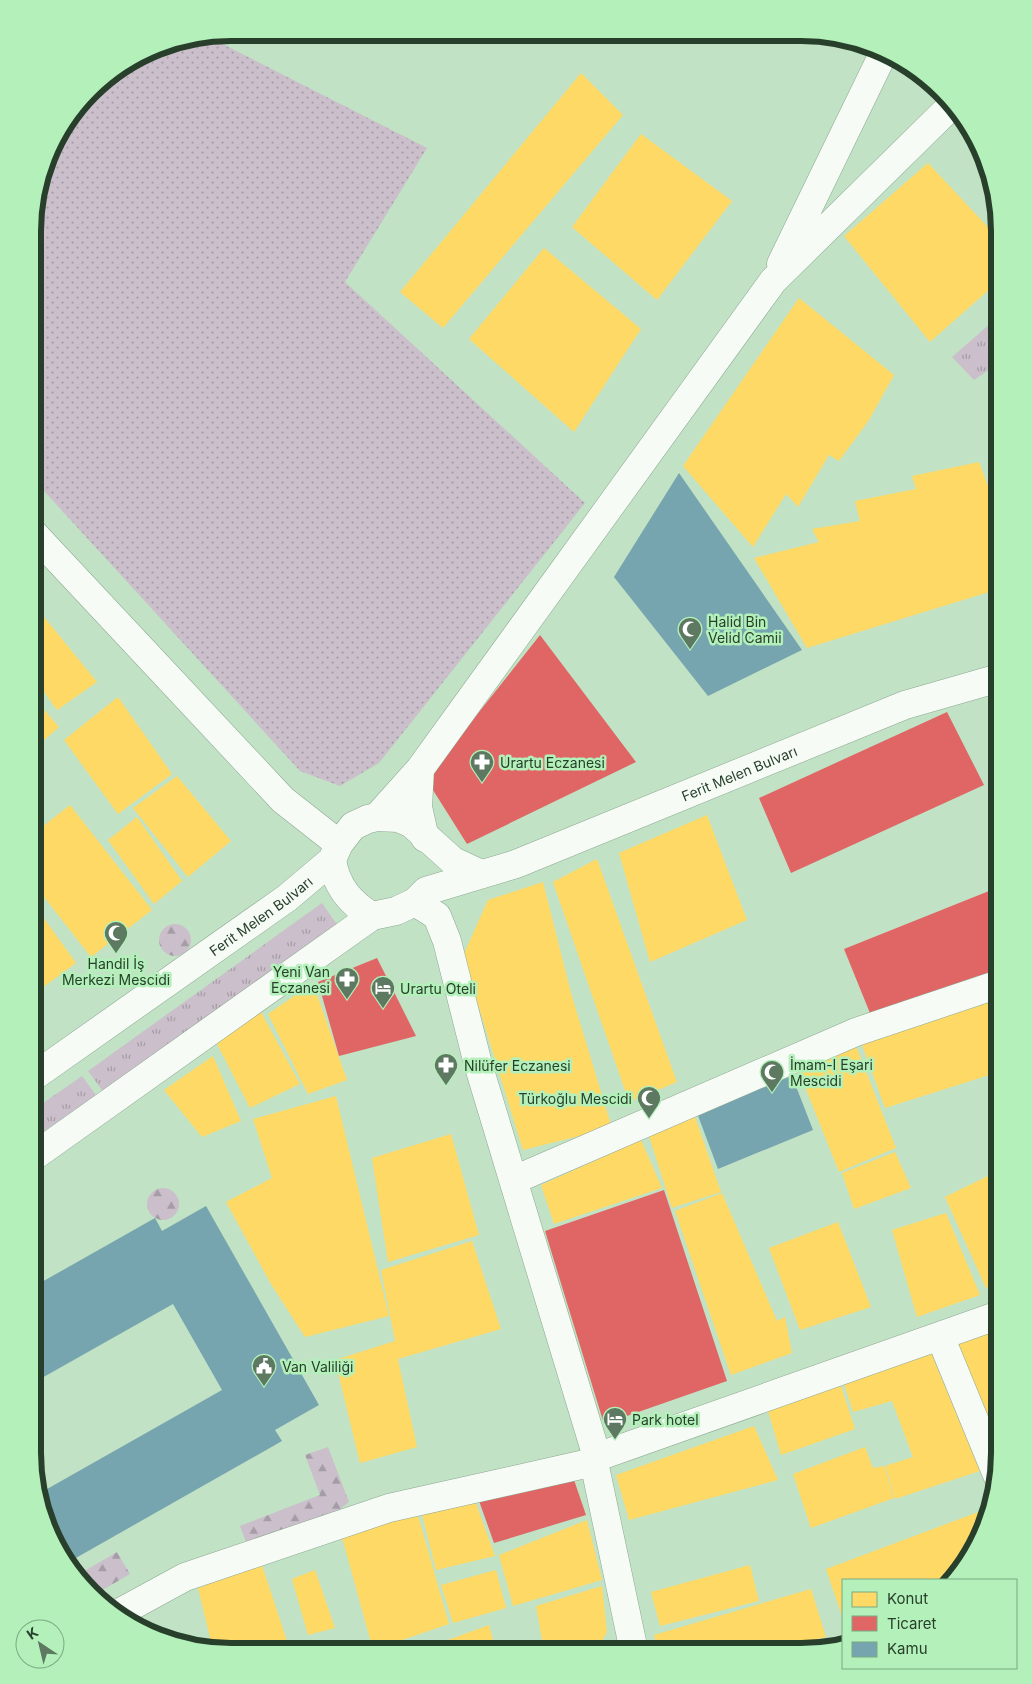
<svg xmlns="http://www.w3.org/2000/svg" width="1032" height="1684" viewBox="0 0 1032 1684" font-family="Inter,sans-serif">
  <style>
    .grass { fill: url(#grass-tufts) }
    .forest { fill: url(#forest-firs) }
    .park { fill: url(#park-dots) }
    .homes { fill: #ffd966 }
    .shops { fill: #e06666 }
    .public { fill: #76a5af }
    .lines { fill: none; stroke-linecap: round; stroke-linejoin: round }
    .street-casing { stroke: #8da790; stroke-width: 29 }
    .secondary-casing { stroke: #8da790; stroke-width: 29 }
    .street { stroke: #f6fbf6; stroke-width: 28 }
    .secondary { stroke: #f6fbf6; stroke-width: 28 }
    .labels { text-anchor: middle; dominant-baseline: central; stroke-width: 5; stroke-linejoin: round; paint-order: stroke }
    .poi-label { font-size: 14px; fill: #28402b; stroke: #b3f0ba; text-anchor: start }
    .street-label { font-size: 14px; fill: #28402b; stroke: #b3f0ba }
    .rim { fill: none; stroke: #28402b; stroke-width: 6 }
  </style>
  <defs>
    <pattern id="grass-tufts" width="24" height="20" patternUnits="userSpaceOnUse" patternTransform="scale(1.25)"><rect width="24" height="20" fill="#cbbfcb"/><path d="M3 7l-1-3M5 7V3M7 7l1-3M15 17l-1-3M17 17v-4M19 17l1-3" fill="none" stroke="#a59da5"/></pattern>
    <pattern id="forest-firs" width="22" height="20" patternUnits="userSpaceOnUse" patternTransform="scale(1.25)"><rect width="22" height="20" fill="#cbbfcb"/><path d="M5 1l3.5 6h-7zM16 11l3.5 6h-7z" fill="#a59da5"/></pattern>
    <pattern id="park-dots" width="8" height="8" patternUnits="userSpaceOnUse" patternTransform="scale(1.25)"><rect width="8" height="8" fill="#cbbfcb"/><path d="M2 2h.1M6 6h.1" fill="none" stroke="#a59da5" stroke-width="1.8" stroke-linecap="round"/></pattern>
  </defs>
  <rect width="100%" height="100%" fill="#c1e2c4"/>
  <path class="grass" d="M999,316V363L974,380L952,357Z
    M322,903L338,926L104,1093L88,1071Z
    M82,1076L96,1095L33,1139V1110Z"/>
  <path class="forest" d="M159 940a16 16 0 1 1 32 0a16 16 0 1 1-32 0Z
    M147 1204a16 16 0 1 1 32 0a16 16 0 1 1-32 0Z
    M328,1447L349,1502L328,1519L249,1550L240,1526L320,1495L305,1455Z
    M117,1552L130,1574L94,1595L76,1576Z"/>
  <path class="park" d="M209,37L427,148L345,282L585,503L379,763L340,786L300,771L34,480V206L53,143L100,82L155,48Z"/>
  <path class="homes" d="M581,73L623,115L443,328L400,292Z
    M641,134L732,201L657,300L572,227Z
    M928,163L999,239V281L930,342L844,236Z
    M544,248L641,329L574,432L469,339Z
    M799,298L894,375L869,420L839,461L829,455L798,507L786,494L753,547L683,466Z
    M979,462L991,494L999,492V589L807,648L754,558L819,542L812,529L860,521L855,501L916,489L912,476Z
    M40,612L97,682L57,710L34,678V617Z
    M118,697L172,774L118,814L64,740Z
    M34,698L59,727L33,750V743Z
    M177,776L231,841L188,877L133,808Z
    M70,805L152,910L91,957L33,883V834Z
    M707,815L747,920L650,962L619,853Z
    M137,817L182,881L154,904L108,840Z
    M597,859L677,1082L629,1102L553,882Z
    M543,882L571,993L612,1128L523,1150L463,956L488,900Z
    M33,903L76,963L34,994L33,992Z
    M313,983L347,1080L308,1094L268,1014Z
    M999,990V1072L885,1108L860,1039Z
    M261,1012L300,1084L250,1108L216,1042Z
    M854,1041L896,1148L839,1172L796,1064Z
    M213,1056L241,1121L202,1137L164,1090Z
    M336,1096L389,1316L305,1337L271,1284L226,1202L272,1178L253,1119Z
    M694,1114L721,1192L672,1208L648,1133Z
    M451,1134L479,1235L388,1262L372,1158Z
    M641,1140L662,1188L554,1224L541,1185Z
    M895,1152L911,1188L854,1209L842,1173Z
    M990,1175L999,1196V1284L986,1288L945,1197Z
    M722,1193L777,1321L785,1317L792,1353L731,1375L675,1211Z
    M946,1213L980,1295L917,1317L892,1230Z
    M838,1222L871,1307L800,1330L769,1248Z
    M472,1241L501,1329L398,1359L417,1447L360,1463L335,1360L395,1341L381,1270Z
    M999,1324V1463L954,1340Z
    M929,1348L980,1471L895,1499L885,1466L913,1457L892,1401L853,1412L843,1381Z
    M841,1386L855,1429L781,1455L768,1411Z
    M754,1426L778,1480L629,1520L616,1475Z
    M865,1447L873,1468L884,1466L894,1498L811,1528L793,1474Z
    M474,1498L495,1556L436,1570L422,1514Z
    M989,1508L984,1529L959,1574L952,1580H843V1619L826,1569Z
    M417,1512L449,1624L373,1650L342,1537Z
    M587,1520L602,1580L513,1606L499,1555Z
    M262,1565L290,1650H213L198,1588Z
    M750,1565L759,1601L660,1626L651,1592Z
    M315,1570L335,1628L308,1635L292,1579Z
    M496,1570L506,1608L453,1623L441,1585Z
    M602,1586L607,1632L597,1651H544L536,1606Z
    M811,1589L826,1637L776,1651H658L654,1635Z
    M489,1625L496,1651H451L448,1640Z"/>
  <path class="shops" d="M540,635L636,762L467,844L426,779Z
    M947,712L984,785L791,873L759,798Z
    M999,887V979L874,1023L844,949Z
    M377,958L416,1036L339,1056L318,982Z
    M664,1190L727,1381L604,1424L545,1231Z
    M573,1477L586,1515L494,1543L478,1498Z"/>
  <path class="public" d="M679,473L802,650L708,696L614,577Z
    M792,1076L813,1130L718,1169L697,1113Z
    M206,1206L319,1405L275,1430L282,1441L67,1563L48,1529L40,1493L222,1390L173,1304L33,1383V1287L155,1218L162,1231Z"/>
  <g class="lines">
    <g class="street-casing">
      <path id="street" d="M781,264L884,52
        M34,534L283,800L339,844
        M420,769L418,807L425,838
        M377,817L420,769L773,281L953,104
        M415,902L437,916L447,941L478,1064L597,1457
        M514,1180L856,1032L999,984
        M940,1336L997,1475
        M594,1462L634,1651
        M117,1614L185,1577L389,1508L594,1462L597,1457L999,1315"/>
    </g>
    <g class="secondary-casing">
      <g id="secondary">
        <path d="M332,860C336,886 350,903 372,916"/>
        <path id="s1" d="M33,1077L287,898L332,860L339,844L353,826L368,819L377,817L398,818L412,824L453,861L481,874"/>
        <path id="s2" d="M33,1157L372,916L396,911L415,902L426,891L516,864L905,705L999,678"/>
      </g>
    </g>
    <use href="#street" class="street"/>
    <use href="#secondary" class="secondary"/>
  </g>
  <defs>
    <g id="mosque-pin" transform="scale(1.25)"><path d="M0 17L-7.5 6A9.5 9.5 0 1 1 7.5 6Z" fill="#5e7961" stroke="#b3f0ba"/><path d="M3.5-4.9A6 6 0 1 0 3.5 4.9A5 5 0 1 1 3.5-4.9Z" fill="#fff"/></g>
    <g id="pharmacy-pin" transform="scale(1.25)"><path d="M0 17L-7.5 6A9.5 9.5 0 1 1 7.5 6Z" fill="#5e7961" stroke="#b3f0ba"/><path d="M-2-6h4v4h4v4h-4v4h-4v-4h-4v-4h4Z" fill="#fff"/></g>
    <g id="hotel-pin" transform="scale(1.25)"><path d="M0 17L-7.5 6A9.5 9.5 0 1 1 7.5 6Z" fill="#5e7961" stroke="#b3f0ba"/><path d="M-6-4.5h1.5V1H6V5H4.5V3h-9V5H-6ZM-4 0a1.8 1.8 0 1 1 3.6 0ZM.5 0V-2.5h3Q6-2.5 6 0Z" fill="#fff"/></g>
    <g id="civic-pin" transform="scale(1.25)"><path d="M0 17L-7.5 6A9.5 9.5 0 1 1 7.5 6Z" fill="#5e7961" stroke="#b3f0ba"/><path d="M-.6-6.5H3V-4.5H.6V-3L4-1V1h2V6H-6V1h2V-1L-.6-3ZM-1.2 2.5V6h2.4V2.5Z" fill="#fff"/></g>
  </defs>
  <g fill-rule="evenodd">
    <use href="#mosque-pin" x="690" y="629"/>
    <use href="#pharmacy-pin" x="482" y="762"/>
    <use href="#mosque-pin" x="116" y="933"/>
    <use href="#pharmacy-pin" x="347" y="979"/>
    <use href="#hotel-pin" x="383" y="988"/>
    <use href="#pharmacy-pin" x="446" y="1065"/>
    <use href="#mosque-pin" x="772" y="1072"/>
    <use href="#mosque-pin" x="649" y="1098"/>
    <use href="#civic-pin" x="264" y="1366"/>
    <use href="#hotel-pin" x="615" y="1419"/>
  </g>
  <g class="labels">
    <g class="poi-label">
      <text x="708" y="621">Halid Bin<tspan x="708" dy="16">Velid Camii</tspan></text>
      <text x="500" y="762">Urartu Eczanesi</text>
      <text x="116" y="963" text-anchor="middle">Handil İş<tspan x="116" dy="16">Merkezi Mescidi</tspan></text>
      <text x="330" y="971" text-anchor="end">Yeni Van<tspan x="330" dy="16">Eczanesi</tspan></text>
      <text x="400" y="988">Urartu Oteli</text>
      <text x="790" y="1064">İmam-I Eşari<tspan x="790" dy="16">Mescidi</tspan></text>
      <text x="464" y="1065">Nilüfer Eczanesi</text>
      <text x="632" y="1098" text-anchor="end">Türkoğlu Mescidi</text>
      <text x="282" y="1366">Van Valiliği</text>
      <text x="632" y="1419">Park hotel</text>
    </g>
    <g class="street-label">
      <text stroke="none"><textPath href="#s2" startOffset="812">Ferit Melen Bulvarı</textPath></text>
      <text stroke="none"><textPath href="#s1" startOffset="279">Ferit Melen Bulvarı</textPath></text>
    </g>
  </g>
  <path d="M0 0H1032V1684H0ZM231 41H801A190 190 0 0 1 991 231V1453A190 190 0 0 1 801 1643H231A190 190 0 0 1 41 1453V231A190 190 0 0 1 231 41Z" fill="#b3f0ba" fill-rule="evenodd"/>
  <path class="rim" d="M231 41H801A190 190 0 0 1 991 231V1453A190 190 0 0 1 801 1643H231A190 190 0 0 1 41 1453V231A190 190 0 0 1 231 41Z"/>
  <rect x="842" y="1579" width="175" height="90" fill="#b3f0ba" stroke="#7baa81"/>
  <rect x="852" y="1592" width="25" height="15" fill="#ffd966" stroke="#7baa81"/>
  <text x="887" y="1604" font-size="15" fill="#28402b">Konut</text>
  <rect x="852" y="1616" width="25" height="15" fill="#e06666" stroke="#7baa81"/>
  <text x="887" y="1629" font-size="15" fill="#28402b">Ticaret</text>
  <rect x="852" y="1642" width="25" height="15" fill="#76a5af" stroke="#7baa81"/>
  <text x="887" y="1654" font-size="15" fill="#28402b">Kamu</text>
  <g transform="translate(40 1644) rotate(325)"><circle r="24" fill="#b3f0ba" stroke="#7baa81"/>
  <path d="M0-4L9 19L0 12L-9 19Z" fill="#5e7961"/>
  <text y="-8" font-size="14" font-weight="bold" text-anchor="middle" fill="#28402b">K</text>
  </g>
</svg>
